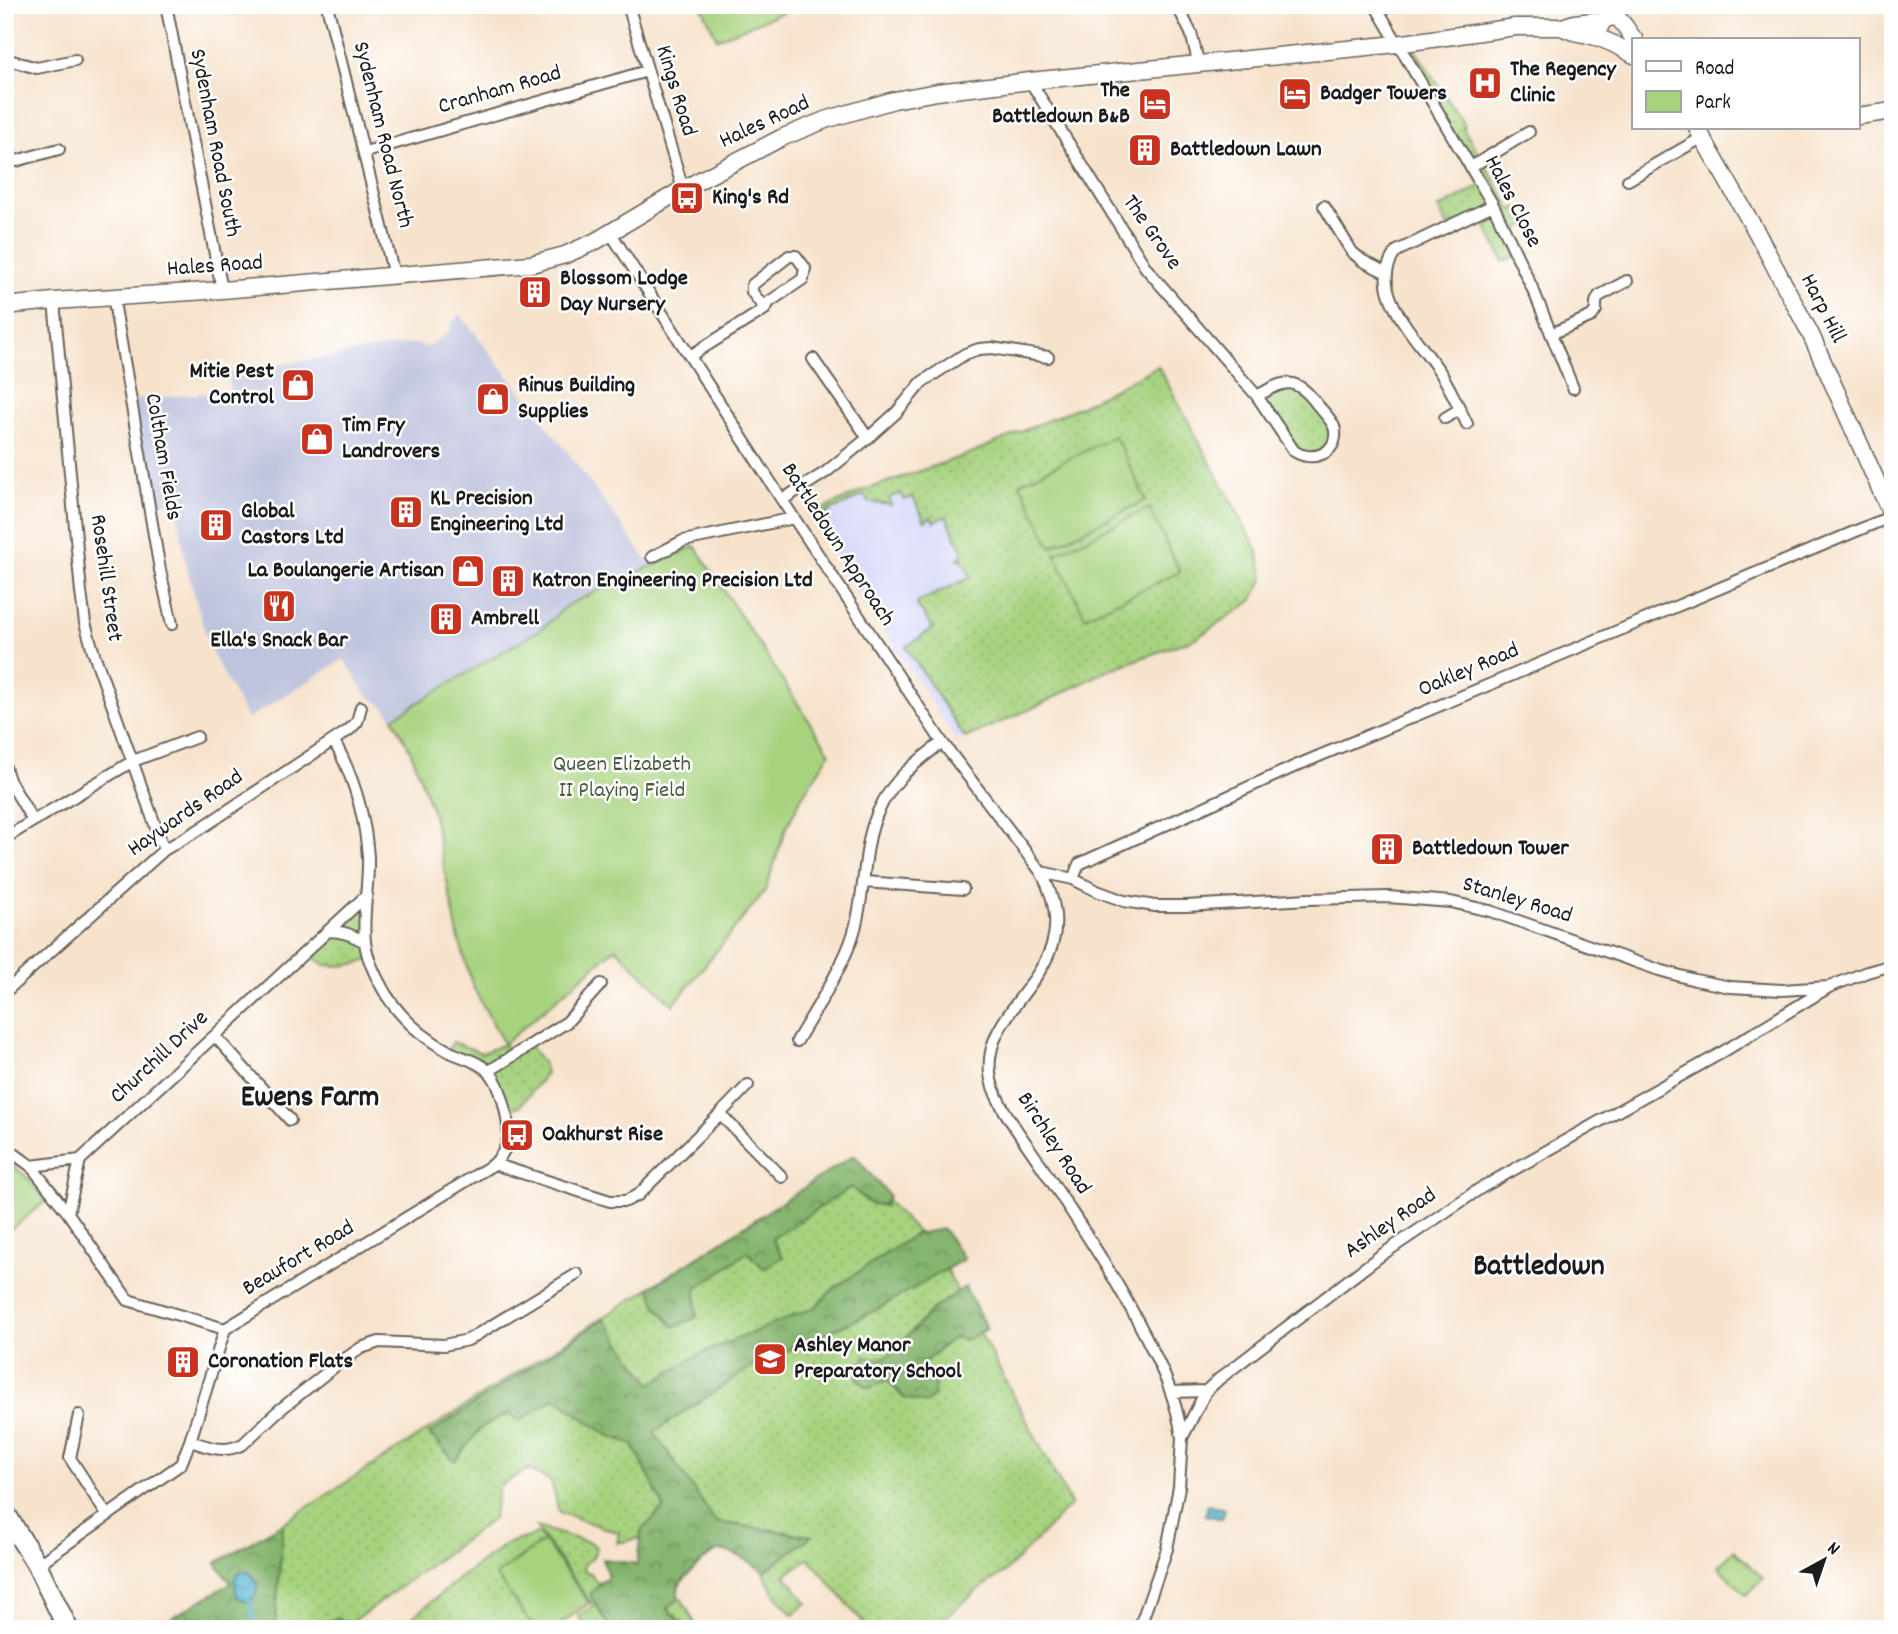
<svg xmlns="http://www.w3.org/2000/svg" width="1898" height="1634" viewBox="0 0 1898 1634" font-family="Dekko,sans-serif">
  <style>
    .built { fill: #d6d8f9 }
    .industrial { fill: #bec3de }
    .grass { fill: url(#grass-dots); stroke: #62784e; stroke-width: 2 }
    .forest { fill: url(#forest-crowns); stroke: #506845; stroke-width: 2 }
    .park { fill: #a7d37f; stroke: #62784e; stroke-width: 2 }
    .water { fill: url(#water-waves); stroke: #386a77; stroke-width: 2 }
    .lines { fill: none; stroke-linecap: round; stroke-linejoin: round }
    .stream { stroke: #54b7d2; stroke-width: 3.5 }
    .street-casing { stroke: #69625a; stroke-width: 14 }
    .secondary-casing { stroke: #69625a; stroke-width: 19 }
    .highway-casing { stroke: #69625a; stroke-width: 23 }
    .street { stroke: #fff; stroke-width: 10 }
    .secondary { stroke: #fff; stroke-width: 16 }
    .highway { stroke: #fff; stroke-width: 19 }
    .labels { text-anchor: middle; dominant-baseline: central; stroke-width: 5; stroke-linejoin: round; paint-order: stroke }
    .poi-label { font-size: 23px; font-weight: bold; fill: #1c1c1c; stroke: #fff; text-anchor: start }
    .street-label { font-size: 23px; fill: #1c1c1c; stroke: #fff }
    .park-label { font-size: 23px; fill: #4d5c3f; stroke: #fff }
    .district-label { font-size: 30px; font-weight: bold; fill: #1c1c1c; stroke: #fff }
  </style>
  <defs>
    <pattern id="grass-dots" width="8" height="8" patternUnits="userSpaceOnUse" patternTransform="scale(1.75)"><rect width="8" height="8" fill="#a7d37f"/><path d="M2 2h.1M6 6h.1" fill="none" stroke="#8fb56d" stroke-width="1.8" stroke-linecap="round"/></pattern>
    <pattern id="forest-crowns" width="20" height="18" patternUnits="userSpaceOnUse" patternTransform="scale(1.75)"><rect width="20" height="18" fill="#85b56e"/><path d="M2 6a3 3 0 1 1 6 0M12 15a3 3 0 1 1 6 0" fill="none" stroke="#6c925a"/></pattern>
    <pattern id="water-waves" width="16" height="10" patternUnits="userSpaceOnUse" patternTransform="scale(1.75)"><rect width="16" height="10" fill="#54b7d2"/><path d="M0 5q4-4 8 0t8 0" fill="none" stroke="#4594aa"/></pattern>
  </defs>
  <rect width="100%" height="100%" fill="#fff"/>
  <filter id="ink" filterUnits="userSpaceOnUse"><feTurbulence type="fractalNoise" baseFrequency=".0143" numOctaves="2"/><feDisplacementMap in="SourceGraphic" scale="14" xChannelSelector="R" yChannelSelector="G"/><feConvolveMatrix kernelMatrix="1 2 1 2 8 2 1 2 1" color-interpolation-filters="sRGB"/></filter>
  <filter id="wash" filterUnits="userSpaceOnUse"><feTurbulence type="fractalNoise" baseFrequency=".00686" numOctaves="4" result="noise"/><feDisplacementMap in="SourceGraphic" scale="28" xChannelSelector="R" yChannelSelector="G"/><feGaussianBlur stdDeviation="1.57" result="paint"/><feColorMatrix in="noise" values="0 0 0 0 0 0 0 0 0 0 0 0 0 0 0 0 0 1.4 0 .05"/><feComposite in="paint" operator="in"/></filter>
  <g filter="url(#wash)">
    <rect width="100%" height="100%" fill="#f7e3cc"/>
    <path class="built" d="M1158,366L1257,549L1264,578L1252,601L1196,638L1106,671L1033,708L957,741L808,516L862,491L969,454L1081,406Z"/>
    <path class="industrial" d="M460,314L566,450L652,567L567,605L543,628L500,653L393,718L384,707L366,694L344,659L247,719L209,647L185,560L178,514L168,502L149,505L131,400L231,391L228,373L414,343L427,347L450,331V326Z"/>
    <path class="grass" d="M1410,42L1465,126L1463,128L1512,210L1518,207L1527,224L1508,235L1517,256L1504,262L1479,213L1448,227L1438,209L1481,186L1397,44Z
      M1158,366L1257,549L1264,578L1252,601L1196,638L1106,671L1033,708L965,738L906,647L933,628L917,605L918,602L971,577L962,559L959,560L958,558L964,554L946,516L934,522L931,517L925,521L913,497L904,500L901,493L889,498L891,505L869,502L864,495L826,513L829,519L827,521L812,514L862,491L969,454L1081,406Z
      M1291,383L1333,425L1331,447L1303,456L1257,396Z
      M367,895L370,960C358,964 330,970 320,962C315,959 312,954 308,950Z
      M453,1042L482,1053L504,1044L512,1057L530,1046L544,1065L546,1074L520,1106L505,1111L496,1081L448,1050Z
      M847,1161L937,1252L1071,1504L1006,1571L978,1590L931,1629H868L809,1558L785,1575L807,1603L793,1614C781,1603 769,1588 764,1572L810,1536L716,1522L617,1543L619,1533L559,1512L551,1481L529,1469L499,1486L493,1519L343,1629H275L283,1523Z
      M536,1527L591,1543L597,1548L592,1559L584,1564L583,1569L587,1572L591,1573L597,1583L613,1579L650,1587L681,1598L698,1629H587L578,1616L593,1606Z
      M538,1534L544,1541L496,1576L535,1629H399L457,1580L506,1544Z"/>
    <path class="forest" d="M854,1155L889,1196L884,1206L869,1203L851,1187L772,1239L783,1257L764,1269L748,1252L696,1289L697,1317L674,1327L657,1307L650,1288Z
      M943,1229L964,1259L867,1315L753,1366L654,1432L716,1522L812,1536L764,1572C753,1564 732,1549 718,1551C709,1553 686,1576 680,1584C677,1589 678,1595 678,1600L667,1608L688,1629H613L604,1619L590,1594L608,1576L602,1559L637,1564L641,1531L664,1507L633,1445L606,1434L555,1398L519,1421L508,1413L481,1428L455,1461L429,1434L604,1319L651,1384L700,1354L815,1307L833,1289L915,1234Z
      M965,1287L987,1329L966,1340L955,1337L920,1365L935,1382L934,1395L926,1403L904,1398L888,1381L868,1388L857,1379L858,1366L866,1357L876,1359L888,1356L934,1308Z
      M283,1523L275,1629H152L231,1583L216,1563Z
      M337,1618L349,1625L352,1629H304Z"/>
    <path class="park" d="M701,5H800L717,39Z
      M1115,436L1146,500L1051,547L1020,483Z
      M1149,508L1180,572L1085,617L1055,554Z
      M695,546L830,753L801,798L785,831L765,891L673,1005L616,948L504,1044L473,987L459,940L433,814L411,752L393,718L500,653L543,628L567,605Z
      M5,1160L27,1177L46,1201L5,1234Z
      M544,1541L589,1603L554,1629H535L496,1575Z
      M1734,1550L1763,1578L1747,1595L1718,1567Z"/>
    <path class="water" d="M1208,1505L1225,1509L1222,1519L1205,1515Z
      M245,1571C257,1575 260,1590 253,1599L246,1601L237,1596L234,1580L239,1572Z"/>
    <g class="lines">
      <path class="stream" d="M250,1601L255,1629"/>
    </g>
  </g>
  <g filter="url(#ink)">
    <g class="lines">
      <g class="street-casing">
        <path id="street" d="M166,5L222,290
          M327,5L394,275
          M628,5L683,189
          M1177,5L1191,33L1199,65
          M1375,5L1493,205L1535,294L1573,388
          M5,59L37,68L75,60
          M1030,81L1146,268L1257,396L1294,451C1311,463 1338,454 1335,430C1333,420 1322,411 1316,403C1295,376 1285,380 1257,396
          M365,152L647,71
          M5,164L59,149
          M1471,167L1529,132
          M1628,180L1703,137
          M1324,206L1352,252L1363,261L1385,272
          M610,232L782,500L942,742L1041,872C1096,973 975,1001 991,1080C997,1107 1027,1143 1042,1167C1079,1223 1117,1279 1147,1339C1164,1372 1177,1401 1182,1438
          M113,296L160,570L172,624
          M54,301L81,592L85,623L94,654L164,850
          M1551,334L1592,316L1596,310V302L1599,296L1627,281
          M690,356L765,309L769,302L803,279L805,268L796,256H789L752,285V292L765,309
          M813,359L868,438
          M1445,418L1460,409
          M1467,424C1459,407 1451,390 1442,375C1421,341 1363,290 1397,251L1493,205
          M782,500L826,472L868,438L897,412L922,382L965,354L979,349L992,348L1048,357
          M652,557L683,541L794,518
          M5,767L9,780L33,821
          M5,838L133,761L197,737
          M1041,872L1073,879L1097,891L1124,901L1155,906H1186L1308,899L1388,897L1451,902L1490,911L1659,970L1695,980L1730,987L1782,990L1829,987L1867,972L1893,965
          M1073,879L1079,864L1300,764L1892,516
          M864,882L963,889
          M328,931C343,931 352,935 365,942
          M5,992L164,850L200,829L349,730L357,722L361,707
          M215,1036L290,1120
          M797,1041C815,1010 844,966 854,932C871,874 856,826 901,777C913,764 929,753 942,742
          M489,1071L567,1022L601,984
          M720,1114L748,1085
          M5,1147L31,1166L68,1213L128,1300L225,1329
          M494,1164L610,1201H626L638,1195L720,1114L782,1177
          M31,1166L80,1160L367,895
          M68,1213L80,1160
          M1172,1392L1206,1391
          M79,1415L70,1458L107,1515
          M190,1441C209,1447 224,1454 243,1444L277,1412L339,1363L361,1348L379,1342L444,1345L468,1340L577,1274
          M37,1565L181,1464L190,1441L225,1329L494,1164C502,1156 507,1147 508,1136C509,1119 501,1082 488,1071C478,1061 463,1058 450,1052C425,1039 403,1020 387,996C378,981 367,961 365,942C362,916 369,885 368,857C365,815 354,777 334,741
          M1139,1629L1167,1549L1179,1487L1182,1438L1206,1391L1219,1379L1380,1256L1481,1188L1716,1056L1829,987"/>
      </g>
      <g class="secondary-casing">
        <path id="secondary" d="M1562,27C1574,34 1583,33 1596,37C1609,41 1622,48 1634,55
          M1599,30C1601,20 1608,16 1617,18C1625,23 1628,33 1635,40
          M1858,116L1893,111
          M1697,128L1757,233L1811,335L1893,518
          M5,306L54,301L222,290L531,264L565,255L596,241L683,189L781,138L825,120L894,100L937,92L1030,81L1397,44L1515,27H1562L1574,23L1594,21L1601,23"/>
      </g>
      <g class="highway-casing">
        <path id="highway" d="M5,1513L37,1565L68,1629"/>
      </g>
      <use href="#street" class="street"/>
      <use href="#secondary" class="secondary"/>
      <use href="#highway" class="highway"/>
    </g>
  </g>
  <defs>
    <g id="hospital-square" transform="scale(1.75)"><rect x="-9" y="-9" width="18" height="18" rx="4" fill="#c8321e" stroke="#fff"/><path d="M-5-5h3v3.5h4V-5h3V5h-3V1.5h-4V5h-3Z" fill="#fff"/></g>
    <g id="hotel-square" transform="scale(1.75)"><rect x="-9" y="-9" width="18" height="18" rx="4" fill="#c8321e" stroke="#fff"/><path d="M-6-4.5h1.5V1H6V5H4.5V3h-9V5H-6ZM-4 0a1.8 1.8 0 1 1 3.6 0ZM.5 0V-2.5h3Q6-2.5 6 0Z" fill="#fff"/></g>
    <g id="building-square" transform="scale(1.75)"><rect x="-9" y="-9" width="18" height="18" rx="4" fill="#c8321e" stroke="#fff"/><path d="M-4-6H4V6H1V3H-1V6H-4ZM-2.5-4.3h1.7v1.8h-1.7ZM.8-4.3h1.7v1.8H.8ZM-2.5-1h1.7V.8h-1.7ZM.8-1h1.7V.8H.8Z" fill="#fff"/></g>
    <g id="bus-square" transform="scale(1.75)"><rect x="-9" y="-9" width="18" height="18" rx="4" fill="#c8321e" stroke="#fff"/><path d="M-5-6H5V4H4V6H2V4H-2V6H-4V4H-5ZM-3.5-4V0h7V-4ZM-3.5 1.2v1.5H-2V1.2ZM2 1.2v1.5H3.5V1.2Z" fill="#fff"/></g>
    <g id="shop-square" transform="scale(1.75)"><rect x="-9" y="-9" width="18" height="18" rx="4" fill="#c8321e" stroke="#fff"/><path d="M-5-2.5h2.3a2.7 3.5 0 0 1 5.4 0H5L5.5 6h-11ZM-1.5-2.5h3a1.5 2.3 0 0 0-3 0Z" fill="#fff"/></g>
    <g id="restaurant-square" transform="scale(1.75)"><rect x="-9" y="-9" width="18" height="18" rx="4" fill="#c8321e" stroke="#fff"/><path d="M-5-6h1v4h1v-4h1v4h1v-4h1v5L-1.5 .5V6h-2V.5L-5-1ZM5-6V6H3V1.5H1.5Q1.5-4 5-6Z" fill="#fff"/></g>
    <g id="school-square" transform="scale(1.75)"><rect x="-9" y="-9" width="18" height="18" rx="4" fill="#c8321e" stroke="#fff"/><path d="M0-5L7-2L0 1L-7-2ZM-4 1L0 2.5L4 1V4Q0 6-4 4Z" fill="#fff"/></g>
  </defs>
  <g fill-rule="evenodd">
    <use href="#hospital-square" x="1485" y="83"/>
    <use href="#hotel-square" x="1295" y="94"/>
    <use href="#hotel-square" x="1155" y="104"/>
    <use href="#building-square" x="1145" y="150"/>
    <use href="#bus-square" x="687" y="198"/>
    <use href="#building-square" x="535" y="292"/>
    <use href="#shop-square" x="298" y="385"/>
    <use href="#shop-square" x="493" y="399"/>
    <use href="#shop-square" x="317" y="439"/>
    <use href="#building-square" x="406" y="512"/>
    <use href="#building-square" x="216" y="525"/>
    <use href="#shop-square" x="468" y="571"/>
    <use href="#building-square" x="508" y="581"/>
    <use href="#restaurant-square" x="279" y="606"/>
    <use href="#building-square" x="446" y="619"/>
    <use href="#building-square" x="1387" y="849"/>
    <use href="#bus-square" x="517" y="1135"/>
    <use href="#school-square" x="770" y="1359"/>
    <use href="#building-square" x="183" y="1362"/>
  </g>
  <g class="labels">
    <g class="poi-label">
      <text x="1510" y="70">The Regency<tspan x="1510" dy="26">Clinic</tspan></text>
      <text x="1130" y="91" text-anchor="end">The<tspan x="1130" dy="26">Battledown B&amp;B</tspan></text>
      <text x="1320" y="94">Badger Towers</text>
      <text x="1170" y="150">Battledown Lawn</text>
      <text x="712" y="198">King's Rd</text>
      <text x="560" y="279">Blossom Lodge<tspan x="560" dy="26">Day Nursery</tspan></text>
      <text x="274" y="372" text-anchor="end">Mitie Pest<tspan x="274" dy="26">Control</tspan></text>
      <text x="518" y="386">Rinus Building<tspan x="518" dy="26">Supplies</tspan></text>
      <text x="342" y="426">Tim Fry<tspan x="342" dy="26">Landrovers</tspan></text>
      <text x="430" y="499">KL Precision<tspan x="430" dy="26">Engineering Ltd</tspan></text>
      <text x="241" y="512">Global<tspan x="241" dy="26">Castors Ltd</tspan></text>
      <text x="444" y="571" text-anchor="end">La Boulangerie Artisan</text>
      <text x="532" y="581">Katron Engineering Precision Ltd</text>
      <text x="471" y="619">Ambrell</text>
      <text x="279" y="641" text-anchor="middle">Ella's Snack Bar</text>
      <text x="1412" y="849">Battledown Tower</text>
      <text x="542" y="1135">Oakhurst Rise</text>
      <text x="794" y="1346">Ashley Manor<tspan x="794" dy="26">Preparatory School</tspan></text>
      <text x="208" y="1362">Coronation Flats</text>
    </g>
    <g class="street-label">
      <text transform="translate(500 91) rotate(-16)">Cranham Road</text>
      <text transform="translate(675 91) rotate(73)">Kings Road</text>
      <text transform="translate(765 123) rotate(-25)">Hales Road</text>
      <text transform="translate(382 135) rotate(76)">Sydenham Road North</text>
      <text transform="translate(214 143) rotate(79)">Sydenham Road South</text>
      <text transform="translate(1512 202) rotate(63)">Hales Close</text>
      <text transform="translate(1151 233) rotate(55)">The Grove</text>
      <text transform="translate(215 267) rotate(-4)">Hales Road</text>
      <text transform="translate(1822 309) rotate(63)">Harp Hill</text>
      <text transform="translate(162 457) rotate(80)">Coltham Fields</text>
      <text transform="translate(837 545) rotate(57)">Battledown Approach</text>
      <text transform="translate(105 578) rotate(82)">Rosehill Street</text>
      <text transform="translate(1469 671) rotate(-23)">Oakley Road</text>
      <text transform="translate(186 814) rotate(-35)">Haywards Road</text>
      <text transform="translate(1517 901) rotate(17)">Stanley Road</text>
      <text transform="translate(160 1058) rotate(-43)">Churchill Drive</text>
      <text transform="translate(1053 1144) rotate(57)">Birchley Road</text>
      <text transform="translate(1391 1224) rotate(-35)">Ashley Road</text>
      <text transform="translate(299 1259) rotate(-31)">Beaufort Road</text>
    </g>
    <g class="park-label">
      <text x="622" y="765">Queen Elizabeth<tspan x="622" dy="26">II Playing Field</tspan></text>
    </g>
    <g class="district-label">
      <text x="310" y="1099">Ewens Farm</text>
      <text x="1539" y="1268">Battledown</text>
    </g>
  </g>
  <rect width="1898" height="1634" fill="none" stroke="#fff" stroke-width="28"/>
  <rect x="1632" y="38" width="228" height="91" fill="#ffffff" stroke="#a4a4a4" stroke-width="2"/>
  <rect x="1646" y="61" width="35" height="10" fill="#ffffff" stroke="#a4a4a4" stroke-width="2"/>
  <text x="1695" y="74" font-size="21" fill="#1c1c1c">Road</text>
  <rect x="1646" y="91" width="35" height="21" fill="#a7d37f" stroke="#a4a4a4" stroke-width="2"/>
  <text x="1695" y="108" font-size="21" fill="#1c1c1c">Park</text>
  <g transform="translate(1824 1560) rotate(40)" stroke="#ffffff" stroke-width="5" paint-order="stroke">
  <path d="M0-5L12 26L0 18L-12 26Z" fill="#1c1c1c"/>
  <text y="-10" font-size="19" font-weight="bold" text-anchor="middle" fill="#1c1c1c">N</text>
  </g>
</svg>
